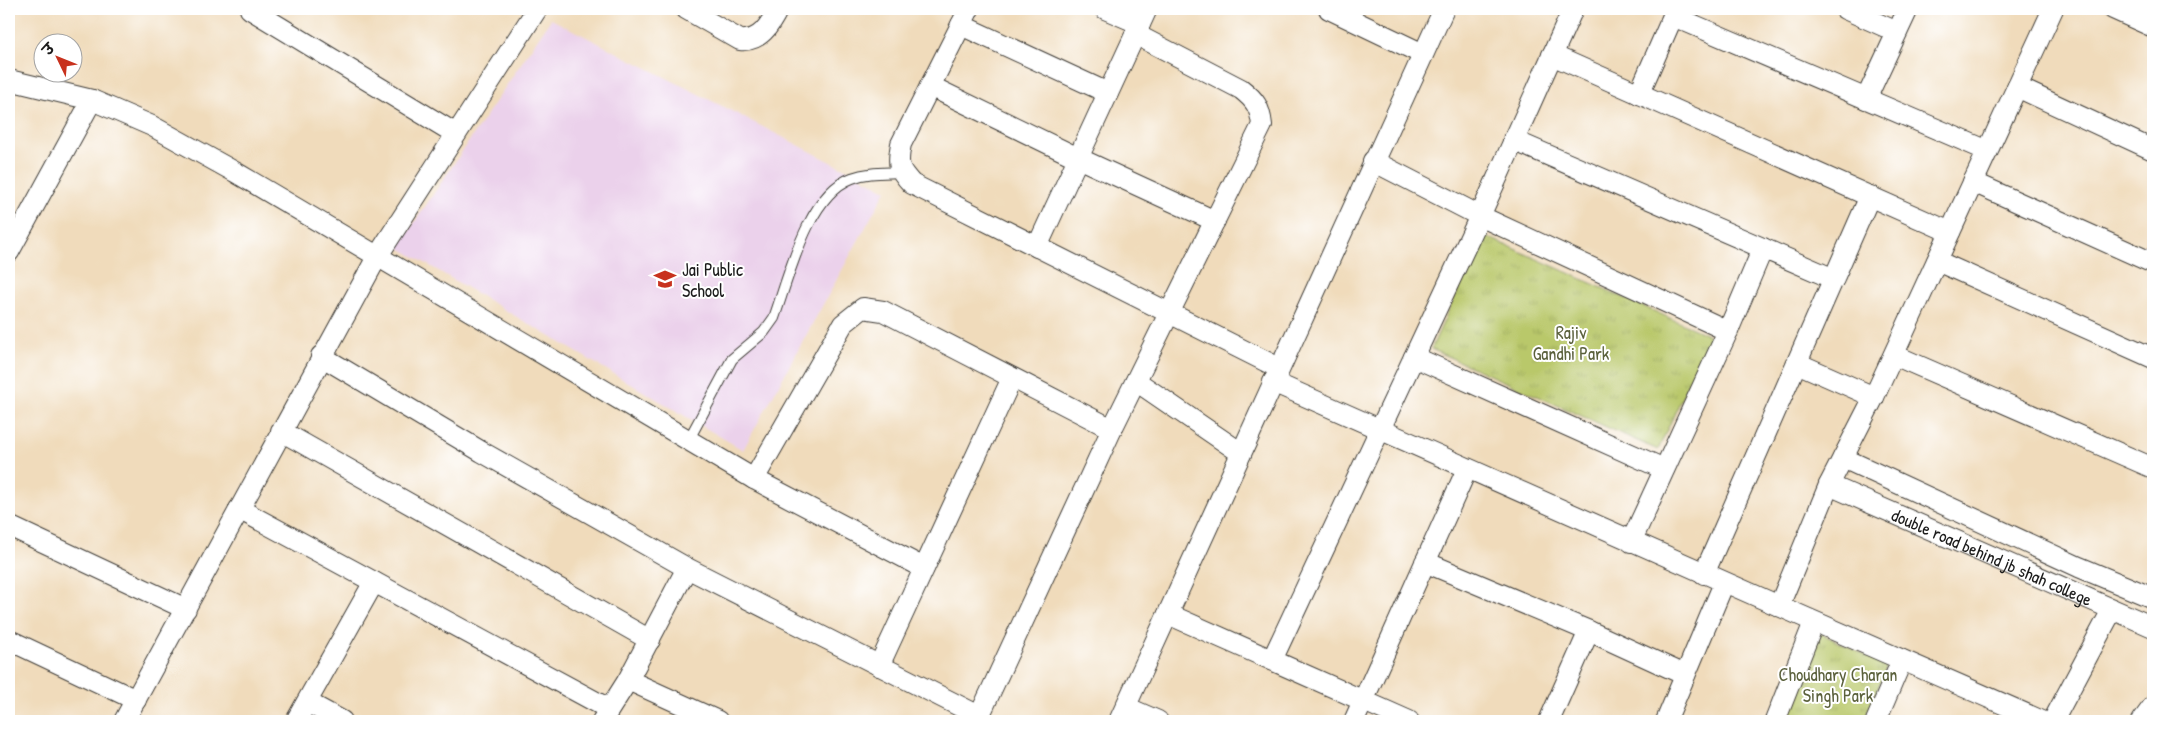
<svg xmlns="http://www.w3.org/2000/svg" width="2162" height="730" viewBox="0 0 2162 730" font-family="'Patrick Hand','Playpen Sans Deva',sans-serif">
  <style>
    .built { fill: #ebd1eb }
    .grass { fill: url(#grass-tufts); stroke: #6a7244 }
    .building { fill: #c9ade4 }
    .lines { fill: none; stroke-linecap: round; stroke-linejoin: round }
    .lane-casing { stroke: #3c3934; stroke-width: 12 }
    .street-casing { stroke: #3c3934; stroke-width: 22 }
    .lane { stroke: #fff; stroke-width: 10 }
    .street { stroke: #fff; stroke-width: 20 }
    .labels { text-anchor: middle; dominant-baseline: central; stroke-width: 4; stroke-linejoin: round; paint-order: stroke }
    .poi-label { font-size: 18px; fill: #1c1c1c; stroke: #fff; text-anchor: start }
    .park-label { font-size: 18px; fill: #5b613c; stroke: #fff }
    .street-label { font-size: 18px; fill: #1c1c1c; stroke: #fff }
  </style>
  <defs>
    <pattern id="grass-tufts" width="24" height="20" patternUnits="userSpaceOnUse" patternTransform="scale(1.25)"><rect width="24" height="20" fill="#b9c86b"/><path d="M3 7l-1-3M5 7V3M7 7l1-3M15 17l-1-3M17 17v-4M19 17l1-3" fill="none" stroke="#9eab5c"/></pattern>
  </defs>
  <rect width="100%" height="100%" fill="#fff"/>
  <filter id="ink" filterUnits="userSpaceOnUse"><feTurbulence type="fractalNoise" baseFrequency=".02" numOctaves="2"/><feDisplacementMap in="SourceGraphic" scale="10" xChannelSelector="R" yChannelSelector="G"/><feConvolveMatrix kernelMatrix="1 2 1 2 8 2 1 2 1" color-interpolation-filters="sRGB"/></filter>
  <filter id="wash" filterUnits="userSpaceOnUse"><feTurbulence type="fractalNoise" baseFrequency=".0096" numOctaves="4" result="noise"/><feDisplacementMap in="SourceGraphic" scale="20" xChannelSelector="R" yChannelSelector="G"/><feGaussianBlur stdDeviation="1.12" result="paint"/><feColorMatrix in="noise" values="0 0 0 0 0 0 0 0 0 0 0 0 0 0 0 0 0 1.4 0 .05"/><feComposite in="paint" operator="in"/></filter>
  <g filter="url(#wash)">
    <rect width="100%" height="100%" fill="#f0dbbb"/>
    <path class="built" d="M551,19L886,190L743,450L398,247Z"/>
    <path class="grass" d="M1483,235L1710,336L1658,450L1431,349Z
      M1818,632L1887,666L1864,721H1782Z"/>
    <g id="blocks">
      <path class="building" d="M2136,9H2153V16Z"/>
    </g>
  </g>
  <g filter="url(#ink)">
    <use href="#blocks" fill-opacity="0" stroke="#3c3934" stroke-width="1"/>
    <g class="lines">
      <g class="lane-casing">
        <path id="lane" d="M688,441L732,359L764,332L774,318C789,276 808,194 852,178C868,172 884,173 901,172"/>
      </g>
      <g class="street-casing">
        <g id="street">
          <path d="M250,9L456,134"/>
          <path d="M686,9L740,40C760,42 770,25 778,9"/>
          <path d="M969,9L901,144C897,165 898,169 912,184L1279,368"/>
          <path d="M1105,9L1140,24"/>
          <path d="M1329,9L1423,54"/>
          <path d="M1845,9L1897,32"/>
          <path d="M2113,9L2153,27"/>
          <path d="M1673,16L1988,151"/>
          <path d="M961,25L1108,93"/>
          <path d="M1552,55L1950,232"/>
          <path d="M9,80L92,100L152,126L235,172L754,479L924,568"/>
          <path d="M930,86L1078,158L1215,221"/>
          <path d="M2017,87L2153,150"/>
          <path d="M1639,94L1676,9"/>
          <path d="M1866,99L1908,9"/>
          <path d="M1513,140L1834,279"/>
          <path d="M1373,161L1480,216L1728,331"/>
          <path d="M1973,182L2153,263"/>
          <path d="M1037,247L1147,9"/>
          <path d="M9,252L92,100"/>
          <path d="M1937,261L2153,358"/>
          <path d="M1894,355L2153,468"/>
          <path d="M321,356L482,452L687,568L979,716"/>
          <path d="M1414,357L1664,469"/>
          <path d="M1797,363L1874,397"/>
          <path d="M1136,381L1241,453"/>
          <path d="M1273,382L1779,606L1829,485L1874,397L2053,9"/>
          <path d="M281,431L650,640"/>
          <path d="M1843,458L2079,567L2153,598"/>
          <path d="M754,479L843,324L863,308L883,311L1112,429"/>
          <path id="s1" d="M1829,485L2153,627"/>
          <path d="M239,509L609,709"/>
          <path d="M9,526L186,609"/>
          <path d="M1631,542L1728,331L1763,248"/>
          <path d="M1425,562L1589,631L1685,675"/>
          <path d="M1704,574L1870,196"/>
          <path d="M1779,606L2042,721"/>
          <path d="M1168,614L1409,721"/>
          <path d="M9,640L136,700"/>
          <path d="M1272,660L1480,216L1573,9"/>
          <path d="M879,666L1012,378"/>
          <path d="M628,680L718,721"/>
          <path d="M307,702L342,721"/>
          <path d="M1126,707L1158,721"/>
          <path d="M124,721L377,257L537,9"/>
          <path d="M296,721L374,582"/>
          <path d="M602,721L628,680L687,568"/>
          <path d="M977,721L1112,429L1262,125C1260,107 1255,100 1241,89L1135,34"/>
          <path d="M1119,721L1444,9"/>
          <path d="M1354,721L1467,469"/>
          <path d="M1549,721L1589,631"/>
          <path d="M1666,721L1724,583"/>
          <path d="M1775,721L1814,622"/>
          <path d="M1876,721L1902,660"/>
          <path d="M2053,721L2112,610"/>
          <path d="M2142,721L2153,706"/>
        </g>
      </g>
      <use href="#lane" class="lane"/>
      <use href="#street" class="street"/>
    </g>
  </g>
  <defs>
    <g id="school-bare" transform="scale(1.725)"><path d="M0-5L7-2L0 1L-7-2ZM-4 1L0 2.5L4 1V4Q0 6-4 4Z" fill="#c8321e" stroke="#fff" stroke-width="2.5" paint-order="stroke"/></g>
  </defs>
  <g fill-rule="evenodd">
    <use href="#school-bare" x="665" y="279"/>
  </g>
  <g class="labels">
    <g class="poi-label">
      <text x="682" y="269">Jai Public<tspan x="682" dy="21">School</tspan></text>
    </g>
    <g class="park-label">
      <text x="1571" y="332">Rajiv<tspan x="1571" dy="21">Gandhi Park</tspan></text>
      <text x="1838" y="674">Choudhary Charan<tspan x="1838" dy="21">Singh Park</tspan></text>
    </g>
    <g class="street-label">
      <text stroke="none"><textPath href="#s1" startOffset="178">double road behind jb shah college</textPath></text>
    </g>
  </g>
  <rect width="2162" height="730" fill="none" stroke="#fff" stroke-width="30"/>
  <g transform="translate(58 58) rotate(313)"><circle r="24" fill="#ffffff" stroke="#a4a4a4"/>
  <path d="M0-4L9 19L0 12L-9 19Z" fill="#c8321e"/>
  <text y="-8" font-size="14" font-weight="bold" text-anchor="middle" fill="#1c1c1c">उ</text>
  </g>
</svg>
